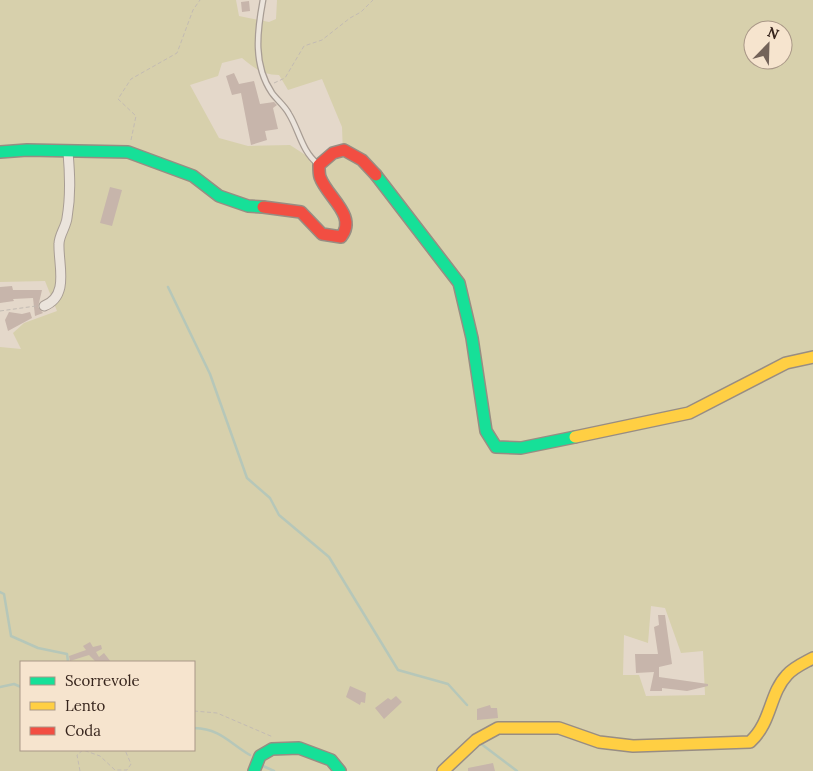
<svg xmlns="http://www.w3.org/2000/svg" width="813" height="771" viewBox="0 0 813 771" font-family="Lora,serif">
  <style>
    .green { fill: #d7d0ac; fill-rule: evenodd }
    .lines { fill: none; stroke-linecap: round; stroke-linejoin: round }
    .stream { stroke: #b6c7b9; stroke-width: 2.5 }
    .building { fill: #c7b5ab }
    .lane-casing { stroke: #a89d94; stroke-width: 7 }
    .street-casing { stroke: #a89d94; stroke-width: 11 }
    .fast-casing { stroke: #988d83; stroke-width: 14 }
    .slow-casing { stroke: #988d83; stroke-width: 14 }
    .jam-casing { stroke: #988d83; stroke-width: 14 }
    .path { stroke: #c3bbb3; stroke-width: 1; stroke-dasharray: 4 2.5; stroke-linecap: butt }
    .lane { stroke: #ebe4dc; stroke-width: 4.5 }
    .street { stroke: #ebe4dc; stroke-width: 9 }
    .fast { stroke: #16e098; stroke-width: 11 }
    .slow { stroke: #ffcf43; stroke-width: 11 }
    .jam { stroke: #f24e42; stroke-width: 11 }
  </style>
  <rect width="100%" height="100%" fill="#e4d8ca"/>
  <path class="green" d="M0,0H236L239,16L269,22L276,19L277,0H813V771H0V347L21,349L13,333L24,323L57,311L45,281L0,282ZM753,30H783V60H753ZM242,58C254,68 263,75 279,75L288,90L322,79L342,127L343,155L327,162L324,167L290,145L248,146L219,138L190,85L218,76L222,63ZM651,606L665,608L681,653L703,651L705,695L646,696L639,675H623L624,635L648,643ZM21,662H194V750H21Z"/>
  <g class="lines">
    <path class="stream" d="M168,287L210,374L247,478L270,498L279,515L329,557L398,670L448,684L467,705
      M0,592L4,594L11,636L38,648L67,654L68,662
      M0,687L14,684L21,687
      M194,728C221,729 228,742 250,755
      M480,743L517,771
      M263,766L274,771"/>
  </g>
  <path class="building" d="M249,1L250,11L242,12L241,2Z
    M234,73L239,84L254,81L260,104L274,102L277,105L273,108L278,129L265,131L267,140L251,145L241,93L232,95L226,76Z
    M110,187L122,190L112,226L100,223Z
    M12,286L13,290H42L38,307L43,313L35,316L33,298L13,299L14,301L0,303V287Z
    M9,312L22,314L30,312L32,318L8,331L5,320Z
    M658,615H665L672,664L659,667V677L708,684V686L687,691L662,688V691H650L654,672L636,673L635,654H658L654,627L659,625Z
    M90,642L93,647L101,645L102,649L96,652L99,657L104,653L111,662H94L95,661L89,655L70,661L69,656L86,650L83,646Z
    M350,686L366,693L365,703L361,702L360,705L346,697Z
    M396,696L402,702L400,704L384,719L375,708L388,698L391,700Z
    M490,705L491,708H497L498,718L477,720V709Z
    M493,763L495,771H468V768Z"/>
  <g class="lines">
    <g class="lane-casing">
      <path id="lane" d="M263,0C257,32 253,65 272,93C277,100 285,106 289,114C299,130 302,152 318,164"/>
    </g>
    <g class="street-casing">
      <path id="street" d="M44,306C70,296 58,264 59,244C59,235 66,227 67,218C71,195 70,175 68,152"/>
    </g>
    <g class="fast-casing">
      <path id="fast" d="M0,152L27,150L128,152L193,176L219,196L248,206L263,207
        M376,175L459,283L472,338L486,431L496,447L521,448L575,437
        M254,771L260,756L272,749L299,748L331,760L340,771"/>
    </g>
    <g class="slow-casing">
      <path id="slow" d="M575,437L689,413L786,363L813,357
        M443,771L476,740L498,728H559L599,742L633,746L750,742C772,722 769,694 787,675C794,667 804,663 813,658"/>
    </g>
    <g class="jam-casing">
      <path id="jam" d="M263,207L301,212L322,234L341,237C358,216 327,197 320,177C319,174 319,169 319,165L333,153L344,150L362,160L376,175"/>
    </g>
    <path class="path" d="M274,83L285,78L304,46L322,40L350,18L361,12L373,0
      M131,140L136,116L118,99L131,79L177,53L193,10L200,0
      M0,311L36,306
      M194,711L217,713L273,737
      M80,771L77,755L83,750L100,756L115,770H127L131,764L125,750"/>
    <use href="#lane" class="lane"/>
    <use href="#street" class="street"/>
    <use href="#fast" class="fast"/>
    <use href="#slow" class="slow"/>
    <use href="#jam" class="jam"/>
  </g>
  <rect x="20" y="661" width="175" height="90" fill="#f6e4ce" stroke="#a99787"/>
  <rect x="30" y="677" width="25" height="8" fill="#16e098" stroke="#a99787"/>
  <text x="65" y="686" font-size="15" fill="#36241c">Scorrevole</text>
  <rect x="30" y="702" width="25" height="8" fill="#ffcf43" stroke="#a99787"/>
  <text x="65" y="711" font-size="15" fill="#36241c">Lento</text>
  <rect x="30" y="727" width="25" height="8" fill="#f24e42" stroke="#a99787"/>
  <text x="65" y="736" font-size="15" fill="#36241c">Coda</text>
  <g transform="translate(768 45) rotate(23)"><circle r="24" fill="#f6e4ce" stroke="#a99787"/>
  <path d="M0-4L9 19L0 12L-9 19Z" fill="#736359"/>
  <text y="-8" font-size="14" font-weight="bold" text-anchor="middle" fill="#36241c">N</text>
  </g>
</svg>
